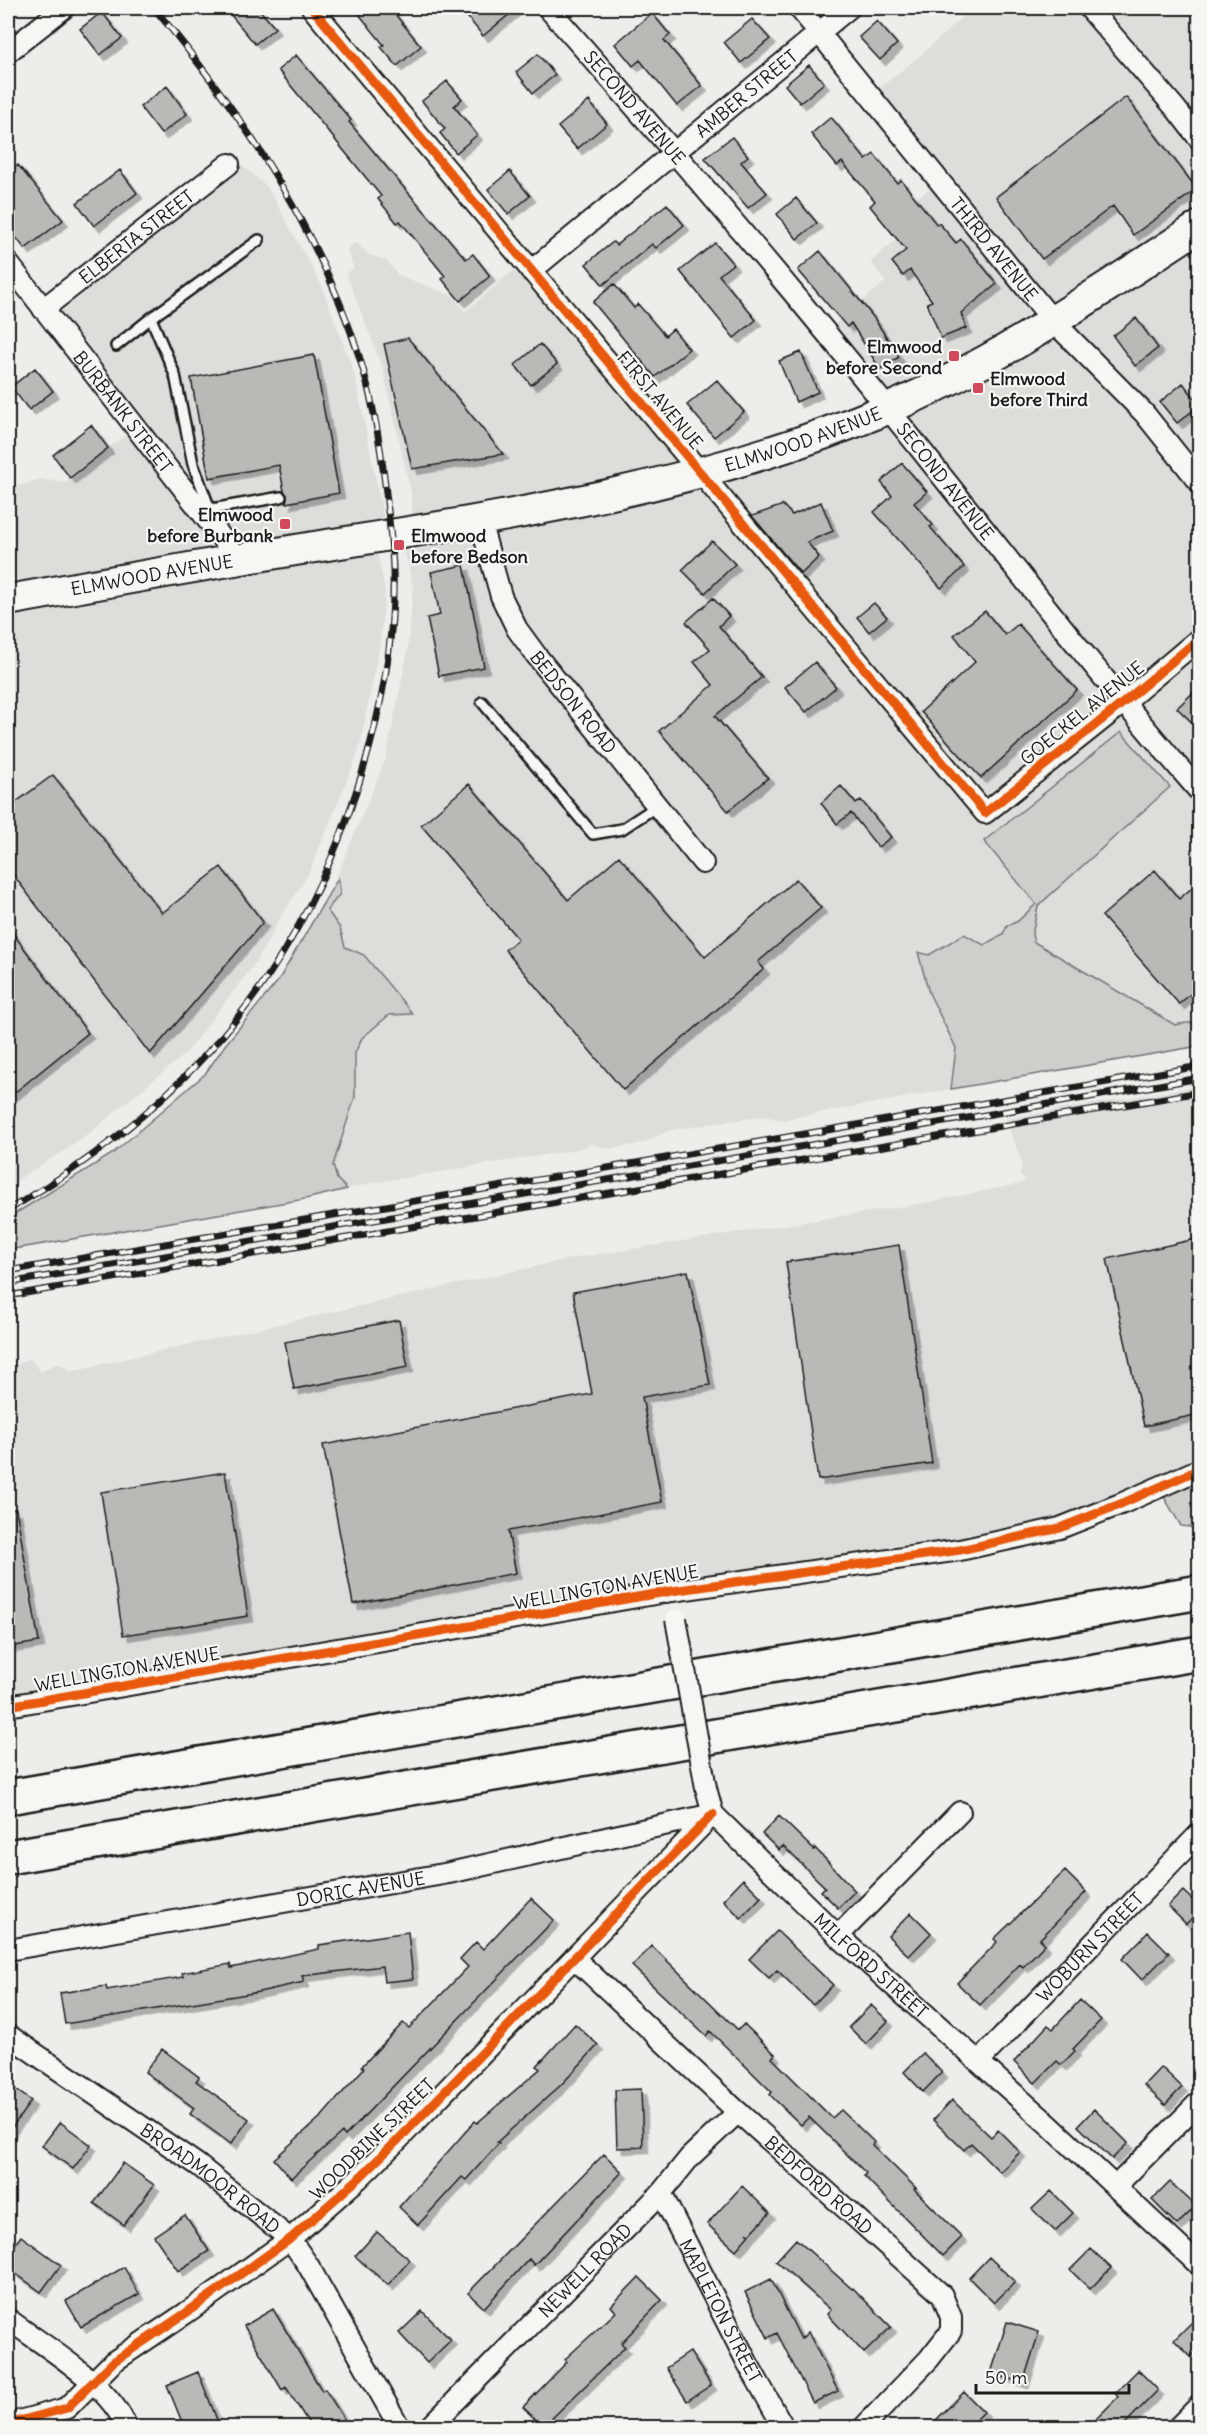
<svg xmlns="http://www.w3.org/2000/svg" width="1207" height="2435" viewBox="0 0 1207 2435" font-family="Delius,sans-serif">
  <style>
    .built { fill: #ddddda }
    .green { fill: #cececb; stroke: #757574; stroke-width: 1.5 }
    .building { fill: #b9b9b6; stroke: #1c1c1c; stroke-width: 1.5; filter: url(#shadow) }
    .lines { fill: none; stroke-linecap: round; stroke-linejoin: round }
    .lane-casing { stroke: #1c1c1c; stroke-width: 14 }
    .street-casing { stroke: #1c1c1c; stroke-width: 24 }
    .primary-casing { stroke: #1c1c1c; stroke-width: 34 }
    .highway-casing { stroke: #1c1c1c; stroke-width: 38 }
    .lane { stroke: #f6f6f2; stroke-width: 9 }
    .street { stroke: #f6f6f2; stroke-width: 20 }
    .primary { stroke: #f6f6f2; stroke-width: 30 }
    .highway { stroke: #f6f6f2; stroke-width: 33 }
    .rail-casing { stroke: #1c1c1c; stroke-width: 7 }
    .rail { stroke: #f6f6f2; stroke-width: 4.5; stroke-dasharray: 14; stroke-linecap: butt }
    .street-bridge-casing { stroke: #1c1c1c; stroke-width: 24; stroke-linecap: butt }
    .street-bridge { stroke: #f6f6f2; stroke-width: 20 }
    .cycleway-casing { stroke: #f6f6f2; stroke-width: 13 }
    .cycleway { stroke: #e8590c; stroke-width: 9 }
    .poi-dot { fill: #d1495b; stroke: #f6f6f2; stroke-width: 2 }
    .labels { text-anchor: middle; dominant-baseline: central; stroke-width: 4.5; stroke-linejoin: round; paint-order: stroke }
    .street-label { font-size: 18px; fill: #1c1c1c; stroke: #f6f6f2 }
    .poi-label { font-size: 18px; font-weight: bold; fill: #1c1c1c; stroke: #f6f6f2; text-anchor: end }
  </style>
  <defs>
    <filter id="shadow"><feDropShadow dx="5.5" dy="5.5" stdDeviation="0" flood-color="#0004"/></filter>
  </defs>
  <rect width="100%" height="100%" fill="#edede9"/>
  <filter id="ink" filterUnits="userSpaceOnUse"><feTurbulence type="fractalNoise" baseFrequency=".0167" numOctaves="2"/><feDisplacementMap in="SourceGraphic" scale="12" xChannelSelector="R" yChannelSelector="G"/><feConvolveMatrix kernelMatrix="1 2 1 2 8 2 1 2 1" color-interpolation-filters="sRGB"/></filter>
  <g filter="url(#ink)">
    <path class="built" d="M972,8H1199V1028L1193,1021L1175,1025L1034,942L1032,935L1038,903L1018,921L1007,926L1003,934L984,945L964,934L929,955L918,953L929,993L956,1048L951,1089L781,1120L764,1116L670,1130L644,1143L610,1149L592,1144L574,1150L372,1183L347,1189L337,1179L333,1165L355,1097V1053L362,1038L389,1015L413,1013L364,955L345,947L340,928L327,910L340,894L337,876L386,758L408,649L413,587L402,539L414,530L411,493L383,369L346,273L354,268L347,249L356,242L369,255L386,260L398,275L453,296L465,312L522,263L694,472L883,407L829,329L885,282L871,262L900,236L894,214L939,182L870,96L922,54Z
      M239,162L268,188L322,286L355,376L387,535L376,544L385,591L380,642L359,751L308,875L283,913L256,962L185,1054L81,1140L8,1186V489L41,479L65,483L78,477L81,468L135,428L53,307Z
      M1199,1086V1473L1056,1526L8,1706V1370L30,1358L41,1372L57,1363L71,1371L75,1370L569,1259L919,1204L1018,1184L1027,1180L1020,1176L1022,1163L1006,1119Z"/>
    <path class="green" d="M1121,732L1170,787L1038,906L1032,935L1034,942L1175,1025C1200,1020 1200,1022 1199,1046L951,1089L956,1048L929,993L918,952L929,955L964,934L984,945L1003,934L1007,926L1018,921L1036,904L984,841Z
      M338,878L340,894L327,910L340,928L345,947L364,955L413,1014L389,1015L362,1038L355,1053V1097L333,1165L337,1179L347,1189L305,1199L8,1250V1218L112,1154L205,1074L225,1045L278,981Z
      M1199,1473V1534L1190,1527L1181,1526L1160,1490Z"/>
    <path class="building" d="M225,8H258L275,28L255,44Z
      M354,8H390L421,46L397,66L381,47L384,45Z
      M460,8H517L483,36Z
      M102,12L122,38L100,55L80,29Z
      M652,13L670,35L664,40L702,86L677,106L640,60L633,66L615,44Z
      M752,19L770,39L741,63L724,42Z
      M877,21L897,44L880,60L859,37Z
      M538,54L555,75L533,93L516,72Z
      M296,55L351,120L349,122L399,182L466,259L473,254L490,276L460,301L442,279L445,276L400,221L397,223L378,199L381,196L278,70Z
      M809,65L824,83L800,103L785,85Z
      M447,81L462,99L454,106L477,135L456,153L440,133L445,129L422,101Z
      M167,86L187,114L161,134L140,107Z
      M1126,97L1197,189L1133,235L1113,206L1042,259L996,197Z
      M589,101L607,124L577,149L558,127Z
      M831,117L866,160L874,154L897,183L901,180L937,225L939,223L956,243L961,239L997,284L961,313L966,328L941,338L927,303L932,301L910,270L903,276L892,262L906,250L870,206L875,201L842,162L837,166L811,134Z
      M732,137L748,156L741,162L767,193L748,208L705,158Z
      M18,165L63,220L25,249L11,231H8V173Z
      M120,170L137,193L94,226L77,203Z
      M510,171L530,196L508,214L488,189Z
      M796,198L817,223L797,239L777,214Z
      M667,204L684,225L656,248L652,244L603,285L586,264L613,242L616,245Z
      M715,243L733,264L719,275L756,320L734,338L680,271Z
      M820,251L874,318L899,357L880,369L851,323L847,327L798,270Z
      M614,284L634,308L638,304L665,336L673,329L689,349L655,377L593,302Z
      M1136,318L1158,348L1135,366L1113,336Z
      M408,338L503,454L412,469L384,344Z
      M540,344L557,364L531,385L515,365Z
      M801,352L818,392L796,402L779,361Z
      M314,355L339,493L286,503L287,495L284,491L279,465L209,478L191,378Z
      M35,368L53,391L29,410L11,387Z
      M717,380L744,412L714,437L687,405Z
      M1183,383L1200,405L1177,423L1160,402Z
      M91,425L108,448L70,478L53,455Z
      M902,463L927,492L914,503L933,525L930,527L964,567L941,588L874,512L892,496L881,482Z
      M821,502L833,531L807,542L819,557L801,574L752,516L783,505L792,515Z
      M712,541L735,564L705,593L682,570Z
      M464,565L484,667L439,676L427,618L440,615L431,572Z
      M713,598L729,616L719,626L762,677L715,716L768,778L728,811L659,731L713,685L694,662L710,649L686,622Z
      M874,603L887,617L869,632L857,617Z
      M985,611L1005,635L1018,624L1077,690L981,778L921,712L975,662L954,635Z
      M815,662L836,687L806,712L785,687Z
      M1200,686V730L1177,708Z
      M53,775L162,913L221,867L263,922L150,1054L8,868V808Z
      M469,784L568,900L619,856L705,957L796,879L821,908L758,962L764,969L623,1090L505,950L518,939L421,825Z
      M841,786L856,804L861,800L891,837L878,847L851,813L837,824L821,803Z
      M1155,870L1179,899L1200,881V986L1179,1004L1102,916Z
      M8,927L88,1033L8,1098Z
      M1200,1238V1414L1144,1426L1107,1259Z
      M899,1245L932,1463L818,1480L786,1262Z
      M688,1271L710,1385L642,1397L662,1502L508,1531L516,1573L353,1604L323,1445L592,1394L573,1292Z
      M399,1320L408,1367L294,1389L285,1342Z
      M225,1472L248,1616L123,1635L101,1492Z
      M16,1509L39,1642L8,1647V1510Z
      M779,1816L814,1850L815,1848L855,1891L838,1908L821,1891L825,1887L783,1846L779,1850L762,1834Z
      M1065,1871L1086,1892L1040,1939L1045,1944L1023,1967L1020,1964L980,2005L957,1983L997,1942L994,1939Z
      M743,1879L761,1897L741,1918L723,1900Z
      M1183,1891L1200,1907V1910L1186,1924L1168,1906Z
      M531,1898L554,1920L345,2136L342,2132L291,2178L274,2159L323,2115L364,2068L362,2066L403,2023L409,2028L468,1967L460,1959L476,1942L483,1949Z
      M911,1913L931,1933L909,1956L888,1936Z
      M777,1931L833,1985L813,2005L777,1970L769,1978L749,1959Z
      M408,1932L413,1979L384,1982L382,1966L302,1976L304,1982L259,1992L65,2024L60,1993L106,1986L107,1990L183,1977L182,1973L230,1964L231,1968L319,1949V1945Z
      M1148,1932L1169,1953L1142,1980L1122,1959Z
      M652,1946L738,2030L744,2024L775,2054L772,2058L832,2118L841,2110L874,2142L872,2145L916,2188L914,2189L962,2237L943,2256L864,2176L866,2173L809,2117L801,2125L770,2095L772,2092L710,2031L706,2036L632,1966Z
      M1080,2000L1101,2020L1073,2049L1075,2051L1061,2065L1057,2061L1035,2083L1014,2062L1048,2025L1053,2029Z
      M871,2005L888,2021L866,2044L849,2027Z
      M575,2024L598,2045L561,2085L497,2142L499,2143L466,2180L462,2177L418,2225L399,2207L475,2121L477,2123L540,2069L537,2066Z
      M162,2049L199,2077L196,2081L249,2119L231,2144L190,2114L194,2108L145,2072Z
      M923,2053L942,2072L923,2092L904,2072Z
      M1161,2067L1182,2087L1165,2105L1144,2085Z
      M8,2084L31,2101L8,2133Z
      M641,2089L643,2147L617,2148L615,2090Z
      M952,2100L991,2137L998,2130L1020,2152L1000,2172L971,2143L964,2150L933,2120Z
      M1094,2109L1128,2143L1112,2159L1078,2126Z
      M60,2122L91,2145L73,2169L42,2146Z
      M604,2154L622,2172L534,2265L529,2259L484,2308L468,2293Z
      M123,2163L154,2185L124,2225L94,2203Z
      M1170,2182L1196,2206L1177,2225L1152,2200Z
      M742,2186L770,2213L750,2234L748,2233L749,2235L736,2250L707,2224Z
      M1051,2191L1073,2213L1055,2231L1032,2209Z
      M185,2215L209,2251L178,2271L154,2236Z
      M377,2232L410,2260L388,2285L355,2256Z
      M21,2236L61,2265L41,2292L8,2268V2254Z
      M796,2239L852,2289L853,2288L891,2327L864,2353L827,2314L831,2310L776,2261Z
      M1091,2249L1111,2268L1090,2289L1070,2270Z
      M989,2257L1015,2282L994,2303L969,2278Z
      M124,2267L139,2294L81,2327L66,2301Z
      M639,2277L662,2300L621,2343L625,2347L543,2427L523,2407L567,2362L565,2359L616,2312L611,2306Z
      M771,2279L801,2339L808,2332L838,2391L813,2403L777,2333L768,2338L745,2292Z
      M273,2309L322,2391L325,2389L346,2422L337,2427H311L286,2387L282,2390L244,2326Z
      M422,2311L451,2340L427,2363L399,2333Z
      M1200,2314V2348L1191,2357L1174,2340Z
      M1007,2322L1039,2332L1023,2383L991,2373Z
      M690,2352L711,2385L687,2401L666,2368Z
      M1138,2370L1158,2390L1122,2427H1088L1118,2397L1115,2393Z
      M198,2372L220,2427H184L167,2385Z
      M964,2392L984,2412L969,2427H929Z"/>
    <g class="lines">
      <g class="lane-casing">
        <path id="lane" d="M116,346L151,318
          M210,509L193,464L175,375L151,318L259,240
          M206,510L281,497
          M482,702L593,834L622,829L657,806"/>
      </g>
      <g class="street-casing">
        <g id="street">
          <path d="M312,8L985,813L1123,703L1200,638"/>
          <path id="s1" d="M548,8C664,139 779,273 889,410C992,538 1092,668 1200,792"/>
          <path id="s2" d="M799,8L1053,321L1144,413L1200,483"/>
          <path d="M1089,8L1176,109L1200,140"/>
          <path d="M8,52L64,8"/>
          <path id="s3" d="M8,263L238,559"/>
          <path id="s4" d="M531,271L849,8"/>
          <path id="s5" d="M43,309L229,164"/>
          <path id="s6" d="M480,521L501,596L517,629L536,655L703,863"/>
          <path d="M8,1706L672,1591L960,1550L1060,1528L1123,1503L1200,1469"/>
          <path id="s7" d="M706,1788L713,1814L838,1936L1048,2124L1200,2266"/>
          <path d="M838,1936L960,1812"/>
          <path id="s8" d="M8,1950L449,1873L713,1814"/>
          <path id="s9" d="M574,1958L738,2112L942,2295L951,2317V2331L929,2359L863,2428"/>
          <path id="s10" d="M8,2035L198,2165L290,2239L308,2265L400,2428"/>
          <path id="s11" d="M979,2061L1200,1833"/>
          <path d="M1115,2187L1200,2101"/>
          <path id="s12" d="M661,2193L747,2362L784,2428"/>
          <path d="M8,2319C45,2347 109,2383 127,2428"/>
          <path d="M8,2424L67,2408L113,2362L186,2313L290,2239L358,2179L399,2139L713,1814"/>
          <path id="s13" d="M429,2428L661,2193L690,2157L738,2112"/>
          <path d="M1177,2428L1200,2405"/>
        </g>
      </g>
      <g class="primary-casing">
        <g id="primary">
          <path id="s14" d="M8,600C108,582 208,564 308,548C505,517 703,487 887,409C999,362 1098,292 1200,226"/>
        </g>
      </g>
      <g class="highway-casing">
        <path id="highway" d="M8,1797L1200,1592
          M8,1857L1200,1653"/>
      </g>
      <use href="#lane" class="lane"/>
      <use href="#street" class="street"/>
      <use href="#primary" class="primary"/>
      <use href="#highway" class="highway"/>
      <g class="rail-casing">
        <path id="rail" d="M8,1210C110,1151 202,1074 268,976C342,866 397,701 393,569C392,540 388,512 385,484C380,442 373,400 360,359C319,229 241,112 154,8
          M8,1271L1200,1066
          M8,1283L1200,1078
          M8,1296L1200,1092"/>
      </g>
      <use href="#rail" class="rail"/>
      <g class="street-bridge-casing">
        <path id="street-bridge" d="M676,1619L706,1788"/>
      </g>
      <use href="#street-bridge" class="street-bridge"/>
      <g class="cycleway-casing">
        <path id="cycleway" d="M312,8L985,813L1123,703L1200,638
          M8,1706L672,1591L960,1550L1060,1528L1123,1503L1200,1469
          M8,2424L67,2408L113,2362L186,2313L290,2239L358,2179L399,2139L713,1814"/>
      </g>
      <use href="#cycleway" class="cycleway"/>
    </g>
  </g>
  <g class="poi-dot">
    <rect x="948" y="350" width="12" height="12" rx="3"/>
    <rect x="972" y="382" width="12" height="12" rx="3"/>
    <rect x="279" y="518" width="12" height="12" rx="3"/>
    <rect x="393" y="539" width="12" height="12" rx="3"/>
  </g>
  <g class="labels">
    <g class="street-label">
      <text stroke="none"><textPath href="#s4" startOffset="279">AMBER STREET</textPath></text>
      <text stroke="none"><textPath href="#s1" startOffset="132">SECOND AVENUE</textPath></text>
      <text stroke="none"><textPath href="#s5" startOffset="118">ELBERTA STREET</textPath></text>
      <text stroke="none"><textPath href="#s2" startOffset="310">THIRD AVENUE</textPath></text>
      <text transform="translate(660 400) rotate(50)">FIRST AVENUE</text>
      <text stroke="none"><textPath href="#s3" startOffset="188">BURBANK STREET</textPath></text>
      <text stroke="none"><textPath href="#s14" startOffset="812">ELMWOOD AVENUE</textPath></text>
      <text stroke="none"><textPath href="#s1" startOffset="618">SECOND AVENUE</textPath></text>
      <text stroke="none"><textPath href="#s14" startOffset="146">ELMWOOD AVENUE</textPath></text>
      <text stroke="none"><textPath href="#s6" startOffset="207">BEDSON ROAD</textPath></text>
      <text transform="translate(1082 713) rotate(-39)">GOECKEL AVENUE</text>
      <text transform="translate(606 1587) rotate(-10)">WELLINGTON AVENUE</text>
      <text transform="translate(127 1669) rotate(-10)">WELLINGTON AVENUE</text>
      <text stroke="none"><textPath href="#s8" startOffset="358">DORIC AVENUE</textPath></text>
      <text stroke="none"><textPath href="#s11" startOffset="159">WOBURN STREET</textPath></text>
      <text stroke="none"><textPath href="#s7" startOffset="246">MILFORD STREET</textPath></text>
      <text transform="translate(372 2139) rotate(-44)">WOODBINE STREET</text>
      <text stroke="none"><textPath href="#s10" startOffset="248">BROADMOOR ROAD</textPath></text>
      <text stroke="none"><textPath href="#s9" startOffset="334">BEDFORD ROAD</textPath></text>
      <text stroke="none"><textPath href="#s13" startOffset="222">NEWELL ROAD</textPath></text>
      <text stroke="none"><textPath href="#s12" startOffset="132">MAPLETON STREET</textPath></text>
    </g>
    <g class="poi-label">
      <text x="942" y="346">Elmwood<tspan x="942" dy="21">before Second</tspan></text>
      <text x="990" y="378" text-anchor="start">Elmwood<tspan x="990" dy="21">before Third</tspan></text>
      <text x="273" y="514">Elmwood<tspan x="273" dy="21">before Burbank</tspan></text>
      <text x="411" y="535" text-anchor="start">Elmwood<tspan x="411" dy="21">before Bedson</tspan></text>
    </g>
  </g>
  <rect width="1207" height="2435" fill="none" stroke="#f6f6f2" stroke-width="30"/>
  <rect x="15" y="15" width="1177" height="2405" fill="none" stroke="#1c1c1c" stroke-width="2" filter="url(#ink)"/>
  <path d="M976 2384v9h153v-9" fill="none" stroke="#1c1c1c" stroke-width="3"/>
  <text x="985" y="2384" font-size="18" fill="#1c1c1c" stroke="#f6f6f2" stroke-width="4.5" paint-order="stroke">50 m</text>
</svg>
